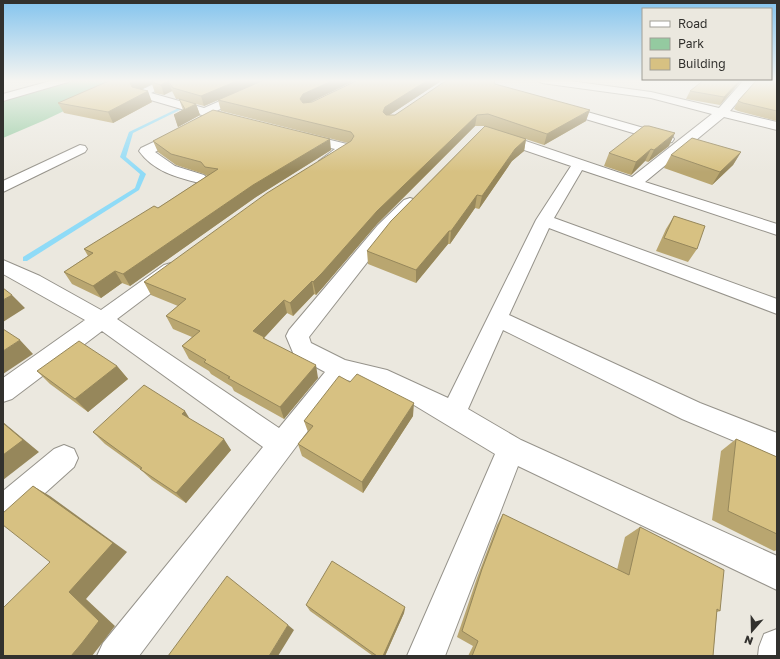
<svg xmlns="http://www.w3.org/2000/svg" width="780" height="659" viewBox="0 0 780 659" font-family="'Golos Text',sans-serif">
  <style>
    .green { fill: #94caa0 }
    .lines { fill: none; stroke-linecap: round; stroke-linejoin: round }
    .stream { fill: #8fdbf7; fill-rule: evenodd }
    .street-casing { stroke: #96938b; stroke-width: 2 }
    .street { fill: #fff; fill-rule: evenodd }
    .wall { fill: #b9a670 }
    .shaded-wall { fill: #96875b }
    .building { fill: #d7c182; stroke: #96875b }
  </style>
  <rect width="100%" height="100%" fill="#ebe8df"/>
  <path class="green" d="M54,80H129L45,120L3,138V95Z"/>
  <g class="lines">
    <path class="stream" d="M189,103L192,104L133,133L126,157L146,174L139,190L27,261H23V257L135,188L140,174L120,157L129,132Z"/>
    <g class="street-casing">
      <path id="street" d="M54,80H69L68,82L3,101V94Z
        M162,80H175L174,82L151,93L204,108L268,80H281L280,82L216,111L240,118L242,121L240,124L236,125L137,96L135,94L137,92Z
        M537,80H563L651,92L719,108L744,80L755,81L730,111L777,122V130L724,117L645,182L777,224V235L582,170L554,218L777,299V314L549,228L509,315L700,403L777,433V459L682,419L503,330L468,409L521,440L777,556V590L518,466L445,656H407L495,454L409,402L373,386L346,380L139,656H97L103,643L263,447L102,331L12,399L3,402V378L85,320L3,274V260L40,276L101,310L164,265L171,263L178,265L181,269L178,273L117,319L279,428L325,372L294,355L286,336L289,330L378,225L404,200L410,198L416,200L418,203L416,206L390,233L309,337L311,343L345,360L387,370L448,398L536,220L571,166L492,139L490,136L492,133H502L632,177L712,114L651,98L542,83Z
        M559,104L672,136L674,139L672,142L667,143L555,110L553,108L555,106Z
        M181,129L186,130L187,133L186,136L155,152L175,166L204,175L207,178L204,181L199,183C176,177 153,171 139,151L141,148Z
        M302,133L351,145L353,148C347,156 331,167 321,164L319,161L335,149L297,140L295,137L297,134Z
        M80,145L85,146L87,149L85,152L3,192V181Z
        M64,445L74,449L78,458L74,467L14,521L3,525V491L54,449Z
        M777,629V656H758L759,647L764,634Z"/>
    </g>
    <use href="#street" class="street"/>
  </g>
  <path class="wall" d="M111,80H356L309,103L441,81L389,115H395L495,84L586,121L544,145L486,126L526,139L524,151L512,161L479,209L475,208L450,244H448L416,283L368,264L367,251L485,126H475L377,224L324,286L316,295L314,294L293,316L287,313L264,338L265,339L318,378L284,419L234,391L232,387L211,374L209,371L189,359L182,346L192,337L173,329L166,316L178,306L151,295L144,282L348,143L221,111L218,100L204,106L196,104L200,115L178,127L174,115L183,110L179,99H176L172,91L164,95L155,93L152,84L141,89L152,102L113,123L64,113L58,103Z
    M704,80H742L720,105L686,99L690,91Z
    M754,80H777V121L738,111L734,109L738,101L755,82Z
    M153,141L331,150L256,197L130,286L122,283L101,298L72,284L64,272L88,256L84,249L158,208L207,176L204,174L176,165L158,152Z
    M669,146L648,162L645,161L631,175L604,166L609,153Z
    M741,152L733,165L712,185L664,168L671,155Z
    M674,216L697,249L688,262L656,251L666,229Z
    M117,366L128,379L88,412L50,384L37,371Z
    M413,416L363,493L302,456L298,444L308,432L304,421Z
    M191,420L231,450L186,503L152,480L141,470L105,444L93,432Z
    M736,439L777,457V550L774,551L712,520L721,451Z
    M503,514L617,570L625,537L640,527L720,611L717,612L713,656H468L473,646L457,637L477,578L497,525Z
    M306,605L405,607L404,613L385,656H373L310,611Z"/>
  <path class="shaded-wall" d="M136,80H160L151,82L152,84L134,93L130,83Z
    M239,80H265L204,106L201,96Z
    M334,80H356L304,105L300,99L303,94Z
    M428,80H442L441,81L385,118L383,112L385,107Z
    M740,80H742L720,105L724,97Z
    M168,81L172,91L164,95L161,85Z
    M148,91L152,102L113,123L108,112Z
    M196,104L200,115L178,127L174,115Z
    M590,110L586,121L544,145L547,134Z
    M477,115L475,126L377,224L324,286L316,295L313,282L377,211Z
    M675,133L669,146L648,162L654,150Z
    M330,139L331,150L256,197L130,286L123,274L253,185Z
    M526,139L524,151L512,161L479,209L482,196L515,149Z
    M651,149L645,161L631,175L636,162Z
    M741,152L733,165L712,185L720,172Z
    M477,195L475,208L450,244L451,231Z
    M449,231L448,244L416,283V270Z
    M115,271L122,283L101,298L93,286Z
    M312,281L314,294L293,316L290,303Z
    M12,295L25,308L3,322V300Z
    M284,300L287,313L264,338L268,350L253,331Z
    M20,340L33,354L3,374V351Z
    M316,365L318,378L284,419L280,407Z
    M117,366L128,379L88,412L75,399Z
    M414,403L413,416L363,493L362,482Z
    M185,411L193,424L182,414Z
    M3,422L39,452L3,480Z
    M224,439L231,450L186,503L176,493Z
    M33,486L50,496L127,552L86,599L115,626L99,647L92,656H71L69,592Z
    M405,607L404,613L385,656H383Z
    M288,625L294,630L278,656H269Z"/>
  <path class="building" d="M111,80H136L130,83L132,87L148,91L108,112L58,103Z
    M157,80H239L201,96L173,88L168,81L161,85L151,82Z
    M264,80H334L303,94L300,99L303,103L312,102L358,80H428L385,107L383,112L386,115H395L447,80H494L495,84L590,110L547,134L488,114L477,115L377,211L322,273L313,282L312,281L290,303L284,300L253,331L264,337L263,338L316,365L280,407L228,378L230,377L204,362L206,360L182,346L200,331L166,316L186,299L144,282L267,193L351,141L354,136L351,132L218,100Z
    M704,80H740L724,97L690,91Z
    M757,80H777V111L743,103L738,101Z
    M179,99L196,104L174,115L185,109Z
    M213,110L330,139L253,185L123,274L115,271L93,286L64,272L93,253L84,249L154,206L158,208L218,169L205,167L201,162L171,154L153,141Z
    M485,126L526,139L515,149L482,196L477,195L451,231H449L416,270L367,251L391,221Z
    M644,126H649L675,133L654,150L651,149L636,162L609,153Z
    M692,138L741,152L720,172L671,155Z
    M674,216L705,226L697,249L664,238Z
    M3,288L12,295L3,300Z
    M3,329L20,340L3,351Z
    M79,341L117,366L75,399L37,371Z
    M357,374L414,403L362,482L298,444L313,426L304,421L339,376L350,382Z
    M144,385L185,411L182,414L224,439L176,493L140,469L142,468L93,432Z
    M3,423L23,440L3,455Z
    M736,439L777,457V534L728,511Z
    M33,486L113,543L69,592L99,621L82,643L71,656H3V608L50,562L3,525V513Z
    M503,514L629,575L640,527L724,570L720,611L717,609L713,656H472L478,641L462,631L482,569Z
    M332,561L405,607L383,656H377L306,605Z
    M227,576L288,625L269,656H168Z"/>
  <linearGradient id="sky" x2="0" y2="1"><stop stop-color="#84c4ee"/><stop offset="0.47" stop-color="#f6f5f1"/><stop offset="1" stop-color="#f6f5f1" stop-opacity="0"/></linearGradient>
  <rect width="780" height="172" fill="url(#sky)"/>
  <rect width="780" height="659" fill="none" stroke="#32312e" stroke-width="8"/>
  <rect x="642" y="8" width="130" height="72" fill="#ebe8df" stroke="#a19f98"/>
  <rect x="650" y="21" width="20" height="6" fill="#ffffff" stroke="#a19f98"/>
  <text x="678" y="28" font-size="12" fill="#32312e">Road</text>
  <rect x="650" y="38" width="20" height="12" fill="#94caa0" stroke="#a19f98"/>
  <text x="678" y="48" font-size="12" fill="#32312e">Park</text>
  <rect x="650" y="58" width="20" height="12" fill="#d7c182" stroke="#a19f98"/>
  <text x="678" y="68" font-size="12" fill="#32312e">Building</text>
  <g transform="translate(752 631) rotate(200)" stroke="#ebe8df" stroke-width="3" paint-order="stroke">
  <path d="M0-3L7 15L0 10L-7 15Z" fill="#32312e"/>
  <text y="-6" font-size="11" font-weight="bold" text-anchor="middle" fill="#32312e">N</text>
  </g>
</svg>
